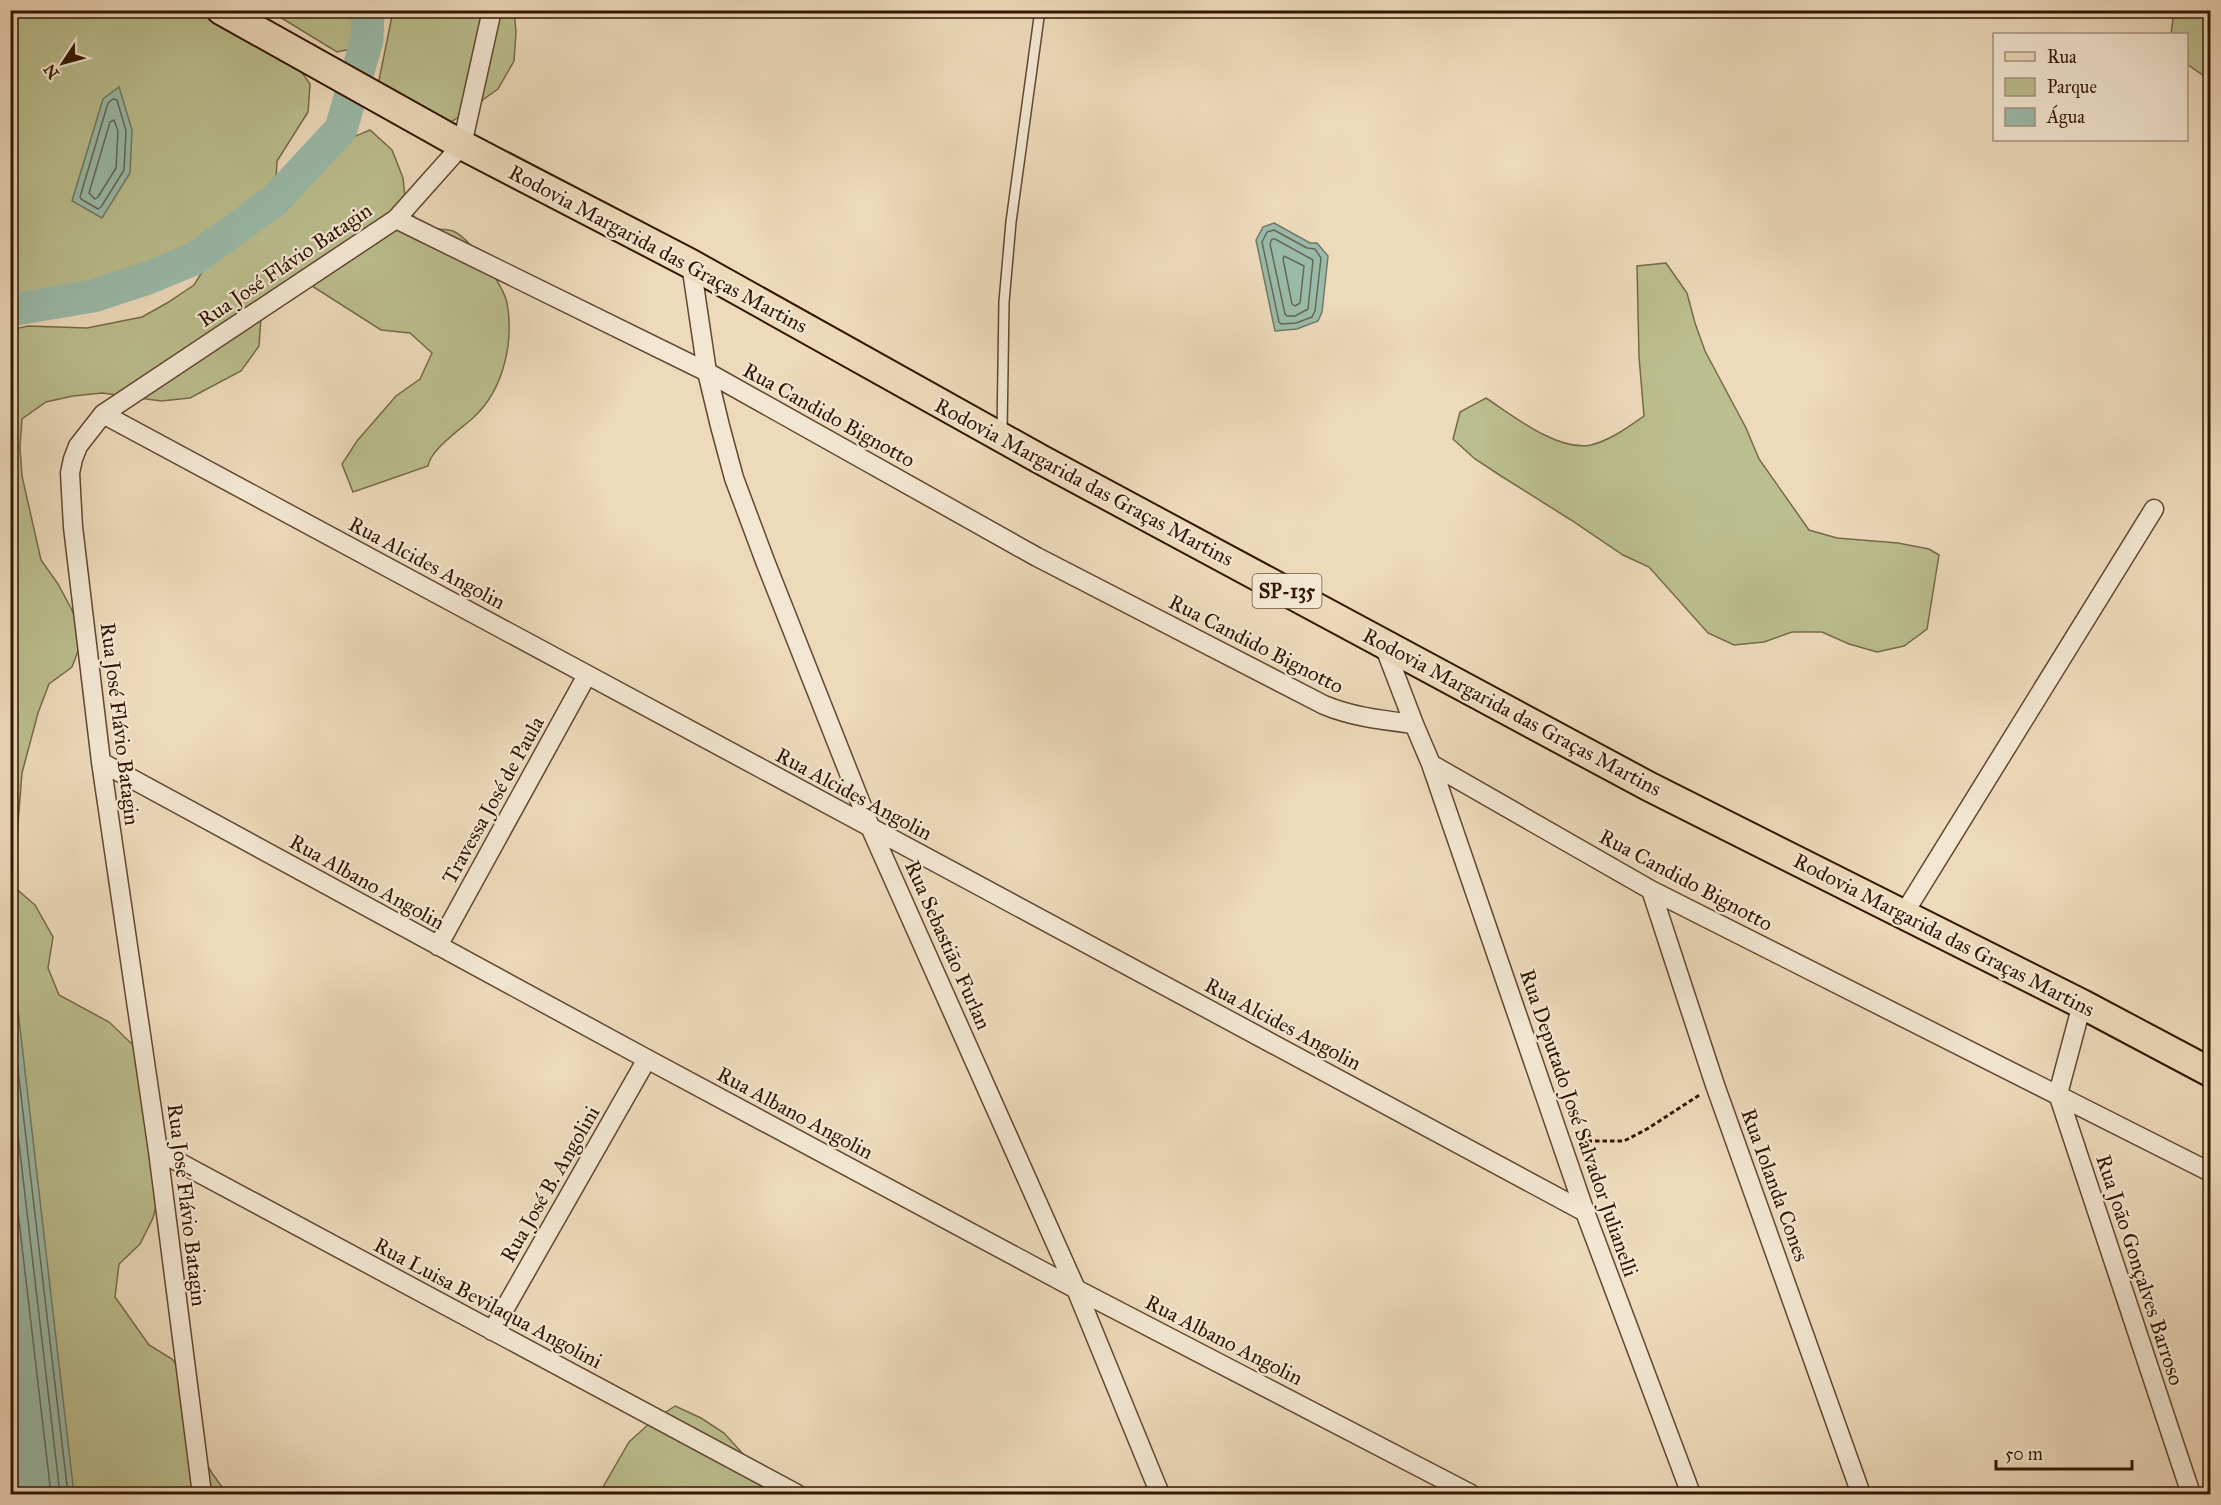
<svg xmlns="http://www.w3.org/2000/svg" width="2221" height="1505" viewBox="0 0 2221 1505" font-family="'IM FELL Great Primer',serif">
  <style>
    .green { fill: #bbbe8e; stroke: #776a47; stroke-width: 1.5 }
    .water { fill: #9abbaa; stroke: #717966; stroke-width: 1.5 }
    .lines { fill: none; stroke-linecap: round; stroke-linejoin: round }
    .shore { stroke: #666855; stroke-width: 1.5 }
    .river { stroke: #9abbaa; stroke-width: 33 }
    .lane-casing { stroke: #62472f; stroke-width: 12 }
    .street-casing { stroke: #62472f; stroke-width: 21 }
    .primary-casing { stroke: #331600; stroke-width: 32 }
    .path { stroke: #331600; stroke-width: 3; stroke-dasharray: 4.5 3; stroke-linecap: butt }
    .lane { stroke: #f3e7d3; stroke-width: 9 }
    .street { stroke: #f3e7d3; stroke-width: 18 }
    .primary { stroke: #eddabb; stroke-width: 28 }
    .labels { text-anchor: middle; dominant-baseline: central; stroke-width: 4.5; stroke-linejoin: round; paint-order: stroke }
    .shield { fill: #f3e7d3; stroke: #6d553f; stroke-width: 1.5 }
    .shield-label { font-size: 20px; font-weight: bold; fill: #331600 }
    .street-label { font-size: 21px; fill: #331600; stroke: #f3e7d3 }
  </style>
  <rect width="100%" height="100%" fill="#eddabb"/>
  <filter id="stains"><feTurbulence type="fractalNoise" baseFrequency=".00333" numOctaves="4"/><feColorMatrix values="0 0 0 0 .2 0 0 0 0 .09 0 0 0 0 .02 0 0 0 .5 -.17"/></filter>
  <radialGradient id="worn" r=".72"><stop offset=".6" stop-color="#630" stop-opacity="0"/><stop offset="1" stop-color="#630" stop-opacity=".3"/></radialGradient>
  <path class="green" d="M11,11H209L291,57L310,84L308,112L277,161L275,196C294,185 302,174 317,159C331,145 351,138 370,130L392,150L403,178L406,207L425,229C434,229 445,228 453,231C466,236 482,259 490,270C496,279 505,292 507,303C514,341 504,389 474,417C461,429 431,449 428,466L353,492L342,464L357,441L396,396L420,379L432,353L410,333L381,330L309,284L261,317L259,346L241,371L190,398L161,401L102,393L73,396L46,402L22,419L20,447L22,476L41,560L58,584L72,610L83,638L72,667L49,684L38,713L22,773L13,886L35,905L53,937L48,968L59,995L109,1022L133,1045L160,1190L153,1218L140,1244L119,1264L115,1297L149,1345L172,1359L194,1384L196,1444L212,1473L227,1494H62L10,1166V330L28,326L87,328L142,317L167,303L194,285L209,261L230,242L250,218L194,259L148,278L93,296L11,310Z
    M270,11H370L376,20L364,46L337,52Z
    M393,11H514L516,32L514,61L498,89L430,137L378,85Z
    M2171,11H2210V80L2187,64L2186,34H2171L2173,19Z
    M1666,263L1687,293L1695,323L1705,351L1746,428L1759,459L1809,530L1837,538L1898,543L1929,549L1939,555L1927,629L1904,646L1877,652L1849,644L1822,632H1792L1764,642L1734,645L1708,633L1649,567L1623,555L1571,520L1501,476L1475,459L1453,439L1460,412L1486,398C1512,415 1558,452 1591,445C1611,440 1628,427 1644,416L1639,357L1637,266Z
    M675,1406L701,1418L724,1433L744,1455L767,1474L797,1494H599L629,1442L651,1422Z"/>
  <path class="water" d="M119,87L132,130L130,173L102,218L72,201L103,99Z
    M1274,223L1310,243H1317L1328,256L1322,312L1318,321L1297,329L1275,331L1256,240L1263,227Z
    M11,950L74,1494H11Z"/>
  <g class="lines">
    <path class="shore" d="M113,99L117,100L126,131L124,170L101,207L98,209L81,199L80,197L108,103Z
      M114,120L118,131L116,168L98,197L95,199L89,193L110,122Z
      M1274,230L1307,248L1315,249L1321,258L1315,311L1312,317L1296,323L1281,324L1279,322L1262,242L1267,232Z
      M1272,239H1275L1313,260L1308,309L1295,316H1287L1285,314L1270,244Z
      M1284,256L1304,266L1300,303L1295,306L1292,304L1283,259Z
      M10,1002L68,1494
      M10,1067L60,1494
      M10,1144L51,1494"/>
    <path class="river" d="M10,310L93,296L148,278L194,259L275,200L341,129L367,40L368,10"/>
    <g class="lane-casing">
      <path id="lane" d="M1002,432L1004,302L1011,222L1040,10"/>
    </g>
    <g class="street-casing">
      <path id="street" d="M396,219L707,372L1037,557L1324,705C1353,717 1382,720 1414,724L1431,764L1585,1212L1691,1494
        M691,264L707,372L720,426L734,478L765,561L871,829L1076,1289L1160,1494
        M103,414L1585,1212
        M1383,643L1414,724
        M101,762L647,1059L1076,1289L1471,1494
        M1431,764L1651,890L2210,1172
        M1651,890L1715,1085L1861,1494
        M1903,915L2154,509
        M438,946L587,675
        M2082,1004L2058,1094L2191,1494
        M158,1151L797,1494
        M492,1331L647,1059
        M202,1494L158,1151L101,762L73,527L70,473L73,459L78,446L103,414L396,219L462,145L492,10"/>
    </g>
    <g class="primary-casing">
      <path id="primary" d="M221,10L462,145L691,264L1040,459L1648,786L2082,1004L2210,1072"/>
    </g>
    <path class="path" d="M1580,1141H1624L1647,1129L1701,1094"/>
    <use href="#lane" class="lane"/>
    <use href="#street" class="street"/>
    <use href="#primary" class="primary"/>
  </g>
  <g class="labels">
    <rect class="shield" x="1252.5" y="574" width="69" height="34" rx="4.5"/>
    <g class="shield-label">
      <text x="1287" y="591">SP-135</text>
    </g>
    <g class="street-label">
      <text transform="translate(658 249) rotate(28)">Rodovia Margarida das Graças Martins</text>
      <text transform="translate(285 265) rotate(-34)">Rua José Flávio Batagin</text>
      <text transform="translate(829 415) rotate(29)">Rua Candido Bignotto</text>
      <text transform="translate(1084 482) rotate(28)">Rodovia Margarida das Graças Martins</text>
      <text transform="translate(427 563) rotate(28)">Rua Alcides Angolin</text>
      <text transform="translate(1256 644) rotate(27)">Rua Candido Bignotto</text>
      <text transform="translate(1512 712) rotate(28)">Rodovia Margarida das Graças Martins</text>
      <text transform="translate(120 724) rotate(83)">Rua José Flávio Batagin</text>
      <text transform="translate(854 794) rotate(28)">Rua Alcides Angolin</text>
      <text transform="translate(493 800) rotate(-61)">Travessa José de Paula</text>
      <text transform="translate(1686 880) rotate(28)">Rua Candido Bignotto</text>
      <text transform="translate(367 882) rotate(29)">Rua Albano Angolin</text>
      <text transform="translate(1944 935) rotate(27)">Rodovia Margarida das Graças Martins</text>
      <text transform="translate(948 945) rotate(66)">Rua Sebastião Furlan</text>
      <text transform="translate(1283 1024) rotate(28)">Rua Alcides Angolin</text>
      <text transform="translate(795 1113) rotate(28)">Rua Albano Angolin</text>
      <text transform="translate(1579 1123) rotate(71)">Rua Deputado José Salvador Julianelli</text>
      <text transform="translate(550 1184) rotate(-60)">Rua José B. Angolini</text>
      <text transform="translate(1775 1185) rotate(70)">Rua Iolanda Cones</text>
      <text transform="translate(187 1205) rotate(83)">Rua José Flávio Batagin</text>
      <text transform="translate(2140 1270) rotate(72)">Rua João Gonçalves Barroso</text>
      <text transform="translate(488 1303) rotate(28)">Rua Luisa Bevilaqua Angolini</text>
      <text transform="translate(1224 1340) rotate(27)">Rua Albano Angolin</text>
    </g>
  </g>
  <rect width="2221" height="1505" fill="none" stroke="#eddabb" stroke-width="36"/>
  <rect x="12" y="12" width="2197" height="1481" fill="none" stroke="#331600" stroke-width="3"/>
  <rect x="18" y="18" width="2185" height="1469" fill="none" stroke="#331600" stroke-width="1.5"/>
  <rect x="1993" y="33" width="195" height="108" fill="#f3e7d3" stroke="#a6937f" stroke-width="1.5"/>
  <rect x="2005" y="52" width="30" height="9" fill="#eddabb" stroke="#a6937f" stroke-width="1.5"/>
  <text x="2047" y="63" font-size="18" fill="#331600">Rua</text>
  <rect x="2005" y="78" width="30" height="18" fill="#bbbe8e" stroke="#a6937f" stroke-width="1.5"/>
  <text x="2047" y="93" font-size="18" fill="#331600">Parque</text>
  <rect x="2005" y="108" width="30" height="18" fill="#9abbaa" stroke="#a6937f" stroke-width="1.5"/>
  <text x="2047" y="123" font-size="18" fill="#331600">Água</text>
  <g transform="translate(63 63) rotate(234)" stroke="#f3e7d3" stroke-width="4.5" paint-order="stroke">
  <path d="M0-4.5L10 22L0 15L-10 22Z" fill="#331600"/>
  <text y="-9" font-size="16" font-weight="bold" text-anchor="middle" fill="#331600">N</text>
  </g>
  <path d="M1996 1460v9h136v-9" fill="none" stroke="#331600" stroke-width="3"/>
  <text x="2005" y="1460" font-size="18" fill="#331600" stroke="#f3e7d3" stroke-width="4.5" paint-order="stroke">50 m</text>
  <rect width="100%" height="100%" filter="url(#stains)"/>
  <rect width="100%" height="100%" fill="url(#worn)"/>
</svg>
